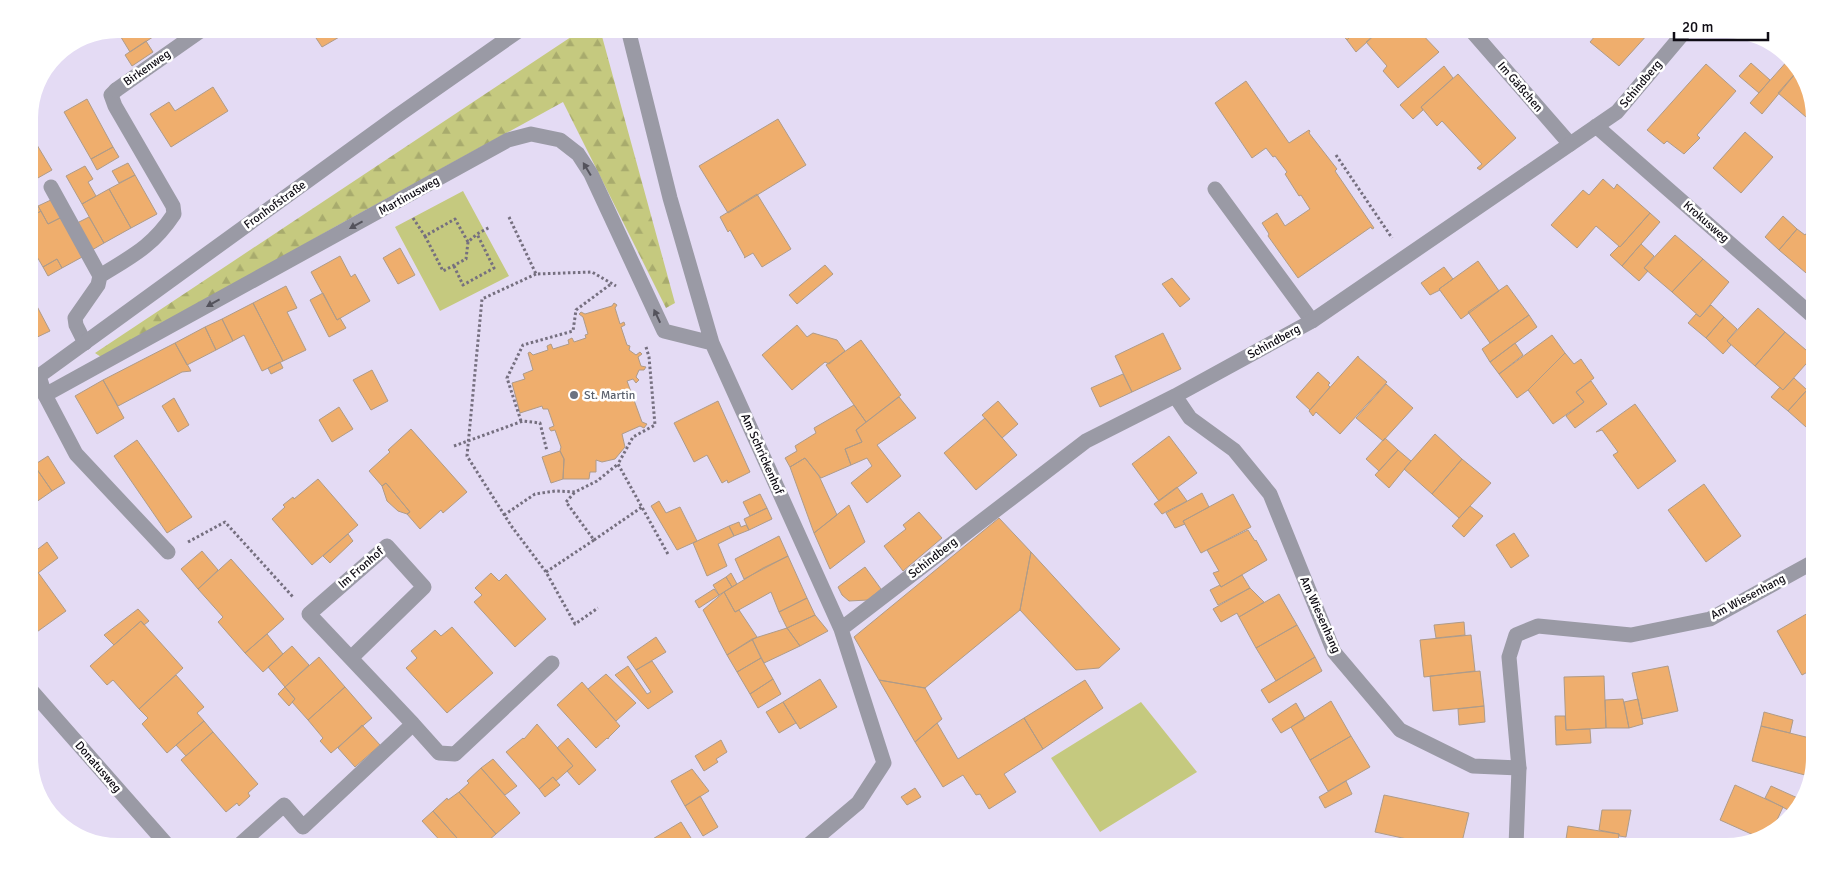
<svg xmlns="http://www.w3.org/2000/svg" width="1844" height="875" viewBox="0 0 1844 875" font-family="Signika,sans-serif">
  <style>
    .forest { fill: url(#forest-firs) }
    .park { fill: #c5c97f }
    .building { fill: #efae6d; stroke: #af9b88 }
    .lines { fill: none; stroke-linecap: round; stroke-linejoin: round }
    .path { stroke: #756f7f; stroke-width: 3; stroke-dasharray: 2.5 2.5; stroke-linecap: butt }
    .service { stroke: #9a9aa5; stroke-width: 15 }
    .minor { stroke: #9a9aa5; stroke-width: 15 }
    .oneway { fill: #54535c }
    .worship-dot { fill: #6b7280; stroke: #fff; stroke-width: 2 }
    .labels { text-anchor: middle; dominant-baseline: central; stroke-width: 5; stroke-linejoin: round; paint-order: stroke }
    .street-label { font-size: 12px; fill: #0f0c14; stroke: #fff }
    .worship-label { font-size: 12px; fill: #5b616d; stroke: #fff; text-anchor: start }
  </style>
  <defs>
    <pattern id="forest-firs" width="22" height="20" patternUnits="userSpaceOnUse" patternTransform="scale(1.25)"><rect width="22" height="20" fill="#c5c97f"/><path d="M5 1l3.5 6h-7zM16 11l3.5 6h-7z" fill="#a8ab6d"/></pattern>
  </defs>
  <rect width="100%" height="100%" fill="#e4dbf4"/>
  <path class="forest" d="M583,29H600L675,303L666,308L563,102L333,228L104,359L95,353Z"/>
  <path class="park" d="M463,191L509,276L440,311L395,227Z
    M1141,702L1197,772L1100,832L1051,758Z"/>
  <path class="building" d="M116,29H165L130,52Z
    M310,29H353L322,47Z
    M1339,29H1358L1347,40L1338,30Z
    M1358,29H1377L1379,31L1356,52L1347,40Z
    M1381,29H1417L1439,52L1398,88L1383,71L1387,66L1366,42Z
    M1601,29H1642L1648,34L1619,66L1590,42Z
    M146,41L153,52L132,66L125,55Z
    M1789,59L1800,68L1762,114L1750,103Z
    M1751,63L1770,80L1759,93L1739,76Z
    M1706,64L1736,91L1697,135L1700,138L1684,154L1667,141L1664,144L1647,130Z
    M1444,66L1453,78L1421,107L1423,110L1413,119L1400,105Z
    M1800,68L1814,108L1806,117L1778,93Z
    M1458,74L1516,138L1480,170L1477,168L1482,164L1442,121L1437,126L1421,107Z
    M1246,81L1289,143L1309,130L1310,131L1309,133L1337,169L1335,171L1374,228L1372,229L1371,227L1298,278L1268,236L1269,234L1262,223L1277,213L1285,226L1310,209L1301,195L1299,196L1285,174L1287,172L1275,156L1273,157L1266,148L1252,158L1215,103Z
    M213,87L228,111L171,147L150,114L169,102L175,111Z
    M87,99L113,147L91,159L64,112Z
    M778,119L806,165L728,213L699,166Z
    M1745,132L1773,157L1741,193L1713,168Z
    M37,145L52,170L29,183V149Z
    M113,147L119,157L97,170L91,159Z
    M128,163L135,175L119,183L112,171Z
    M85,166L93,179L88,182L96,196L82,204L66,176Z
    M135,175L157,214L131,228L109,189Z
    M1603,179L1614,189L1617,184L1650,213L1620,247L1596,226L1577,248L1551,225L1583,190L1589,195Z
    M109,189L131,228L104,243L82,204Z
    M757,194L791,249L762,267L753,253L744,258L745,257L730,230L728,232L720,217Z
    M53,199L62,217L48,224L38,206Z
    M38,206L41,211L29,218V212Z
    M41,211L48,224L62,217L84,256L62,268L57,259L43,267L29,243V234L35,230L32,225L29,227V218Z
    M1650,213L1660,222L1622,266L1610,255L1619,246L1620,247Z
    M1783,216L1797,229L1779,250L1765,237Z
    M89,217L104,243L92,250L77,223Z
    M1815,223V275L1812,278L1779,250L1797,229L1805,235Z
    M1675,235L1703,259L1672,292L1644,268Z
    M1641,244L1654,256L1644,268L1648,271L1639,281L1622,266Z
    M400,248L415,275L398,284L383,258Z
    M340,256L351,277L355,274L370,301L337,320L311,272Z
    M57,259L62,268L48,276L43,267Z
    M1703,259L1729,282L1700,317L1672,292Z
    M1478,261L1499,291L1461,319L1439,289Z
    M825,265L833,274L797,304L789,295Z
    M1444,267L1453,279L1439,289L1440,290L1430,295L1421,283Z
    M1172,278L1190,299L1180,307L1162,284Z
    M1507,285L1529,315L1490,343L1468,312Z
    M286,286L297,308L287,312L306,350L283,361L253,303Z
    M323,293L337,320L340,318L346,328L329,337L310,300Z
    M31,295L50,331L29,341V297Z
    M253,303L283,361L262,371L244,335L233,341L222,319Z
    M614,303L617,305L615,308L620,324L624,322L625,325L621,327L627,345L630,346L629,350L636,355L640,352L642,354L638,357L641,366L646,367L644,370H639L636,377L639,380L636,383L633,379L627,381L642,422L647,424L644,428L640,426L622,434L625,447L615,459L602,462L596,460V472H590L589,479H563L564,459L560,451L561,447L555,430L551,431L549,428L554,426L548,409H543L542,406L520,413L512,383L525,379L523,374L533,370L528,353L530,352L533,355L548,350L547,346L551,344L553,349L569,344L568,340L572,338L574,342L586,338L585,335L588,334L583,317L579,314L581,312L585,314L612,306Z
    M1711,305L1724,317L1706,338L1688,323L1696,314L1700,317Z
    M1758,308L1785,332L1755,366L1727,341Z
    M1529,315L1537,327L1490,362L1482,349Z
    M1724,317L1737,329L1727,341L1731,345L1723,354L1706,338Z
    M222,319L233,341L216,350L205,327Z
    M797,325L807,337L813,333L837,340L845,351L829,364L825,362L792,390L762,355Z
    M205,327L216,350L187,365L175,343Z
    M1785,332L1813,356L1783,390L1755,366Z
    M1163,333L1181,369L1132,392L1115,356Z
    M1552,335L1565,353L1528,390L1517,398L1499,374Z
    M861,340L901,395L866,422L826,365Z
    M175,343L191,371L182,372L118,406L103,380Z
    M1515,343L1523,355L1499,374L1490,362Z
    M1565,353L1574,364L1581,359L1594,378L1576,392L1584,402L1553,424L1528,390Z
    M1358,356L1359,358L1387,382L1340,434L1316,412L1313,416L1309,411Z
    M280,362L283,368L271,374L268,368Z
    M372,370L388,401L371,410L353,380Z
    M1318,372L1330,383L1328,385L1330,387L1310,410L1296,397Z
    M1123,374L1132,392L1100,407L1091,388Z
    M1794,378L1807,390L1788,411L1771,397L1780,387L1783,390Z
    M103,380L124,418L97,434L75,396Z
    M1591,381L1607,404L1575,428L1566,416L1584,402L1576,392Z
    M1386,384L1413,408L1383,441L1356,418Z
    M1807,390L1815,397V409L1811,414L1815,417L1806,427L1788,411Z
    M899,397L916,418L877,445L901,476L867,503L851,483L872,466L867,458L851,465L845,449L862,442L856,430Z
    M174,398L189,425L178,432L162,406Z
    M718,401L750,472L728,483L727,480L722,483L707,455L694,462L674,423Z
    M998,401L1018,424L1002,438L982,415Z
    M1635,404L1676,461L1638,489L1613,455L1618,452L1602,430L1596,432Z
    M854,405L866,422L856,430L862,442L845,449L851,465L821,478L805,458L790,467L785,458L797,451L795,446L816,433L814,428Z
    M339,407L353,429L332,442L319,420Z
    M985,418L1017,455L976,490L944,453Z
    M411,429L467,492L443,513L441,510L420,529L407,514L410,512L386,483L382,486L369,471L390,452L388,450Z
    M1435,434L1462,459L1432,494L1404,469Z
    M1169,436L1197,473L1159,501L1132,464Z
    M1385,438L1398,450L1379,471L1366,459Z
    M137,440L192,517L167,533L114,456Z
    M1398,450L1411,461L1389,488L1375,475Z
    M560,451L564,459L563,479L551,483L542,457Z
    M48,456L65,483L52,491L34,465Z
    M29,458L52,491L29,507Z
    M805,458L819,476L837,515L814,533L790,467Z
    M1462,459L1491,483L1459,518L1432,494Z
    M318,479L358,525L312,565L272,519L285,507L283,505L293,497L294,499Z
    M386,483L410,512L407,514L398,511L387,501L382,486Z
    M1704,484L1741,536L1706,562L1668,510Z
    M1177,487L1187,501L1162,514L1154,504Z
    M1202,493L1209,507L1183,521L1185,524L1175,528L1166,513Z
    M760,494L767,508L750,516L743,502Z
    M1233,494L1251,527L1201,553L1183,521Z
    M659,501L666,513L680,507L697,541L677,550L651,506Z
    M849,505L865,542L830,569L814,533Z
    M1470,506L1483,516L1464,537L1452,526Z
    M767,508L772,519L749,530L744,519Z
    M919,512L942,538L903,571L884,546L906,529L903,525Z
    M999,518L1031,552L1020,610L925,688L879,680L854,637Z
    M739,522L741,527L746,525L749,530L734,536L729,526Z
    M729,526L734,536L718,544L727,566L707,576L693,543Z
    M1248,530L1255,541L1256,540L1267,560L1221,587L1213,573L1219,571L1207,550Z
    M1514,533L1529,556L1511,568L1496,545Z
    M348,534L353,541L330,563L323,556Z
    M779,536L788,556L744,579L735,559Z
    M47,542L58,558L38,573L37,571L29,577V556Z
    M202,551L218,570L198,589L181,569Z
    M1031,552L1120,649L1099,668L1076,670L1020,610Z
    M788,556L807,598L779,612L771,592L735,612L724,592L763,568Z
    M231,559L284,619L245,653L218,622L223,617L198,589Z
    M865,567L881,589L868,600L849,601L842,595L838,587Z
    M37,571L66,611L34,634L29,627V577Z
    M491,573L499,581L506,574L546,619L515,647L474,602L482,595L475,588Z
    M731,573L737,584L732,587L726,577Z
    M1242,575L1250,588L1218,605L1210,590L1220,585L1221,587Z
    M726,577L732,587L719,595L713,585Z
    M1250,588L1264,602L1239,617L1237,613L1221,622L1213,609Z
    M714,589L719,595L699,608L695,601Z
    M724,592L735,612L739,610L757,637L727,655L703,610Z
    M1279,594L1297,625L1256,648L1239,617Z
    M807,598L815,615L787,628L779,612Z
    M138,609L149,621L144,625L141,621L114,645L104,635Z
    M1815,609V668L1802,675L1777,631Z
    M815,615L828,631L800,646L787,628Z
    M141,621L183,668L139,709L113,680L107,685L90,666Z
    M1464,622L1465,635L1436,638L1434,625Z
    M1297,625L1315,657L1276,681L1256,648Z
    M452,627L493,673L447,713L406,668L417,658L411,651L435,630L441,636Z
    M787,628L800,646L764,663L752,639Z
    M267,634L283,654L263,672L245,653Z
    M1471,635L1475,671L1424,677L1420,640Z
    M656,637L666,652L636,670L627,657Z
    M752,639L761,658L737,672L727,655Z
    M292,646L309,665L285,687L268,667Z
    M319,657L345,687L308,720L292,702L295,699L285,687Z
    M1315,657L1322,671L1269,703L1261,690Z
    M761,658L773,679L750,694L737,672Z
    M652,661L673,692L648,709L615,675L628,666L647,694L651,692L636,670Z
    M1668,666L1678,711L1642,719L1632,673Z
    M1480,671L1484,706L1433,711L1430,676Z
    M606,674L636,703L616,721L588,689Z
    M176,675L204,707L197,713L204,721L167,753L142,724L148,718L139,709Z
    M1604,676L1606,728L1566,730L1564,677Z
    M773,679L781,694L758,708L750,694Z
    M820,679L837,707L800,729L783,702Z
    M879,680L925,688L942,719L915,742Z
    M1085,680L1103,708L1043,749L1024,718Z
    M582,682L620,726L609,737L608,739L607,738L596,748L557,705Z
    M285,687L295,699L289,706L278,694Z
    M345,687L372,718L331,753L320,741L323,738L308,720Z
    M1623,699L1629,728H1606L1605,700Z
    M1638,699L1643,724L1629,728L1624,702Z
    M1331,701L1351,736L1310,760L1291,727Z
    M783,702L796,723L779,733L766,712Z
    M1296,703L1305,719L1281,733L1272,719Z
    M1484,706L1485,722L1459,725L1458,709Z
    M1764,712L1793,720L1790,733L1761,726Z
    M1555,716H1565L1566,730L1590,729L1591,743L1556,745Z
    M1024,718L1043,749L1004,774L1016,792L989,809L980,794L976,795L963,775L943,787L915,742L937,723L958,759Z
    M204,721L213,732L186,756L176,745Z
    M537,724L573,766L556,781L553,777L539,789L506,752L523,738L524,739Z
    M362,725L380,745L355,767L338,748Z
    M1761,726L1814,739L1805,775L1752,761Z
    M213,732L258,784L248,793L250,796L239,806L237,803L226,812L181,760Z
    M1351,736L1370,767L1328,791L1310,760Z
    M568,738L596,770L579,785L567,771L573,766L557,748Z
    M721,740L727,752L716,759L718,762L704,771L695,756Z
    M493,759L517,786L505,795L481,768Z
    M481,768L520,813L496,834L459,792L469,783L467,781Z
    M692,769L709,791L685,806L671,781Z
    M553,777L560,785L545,797L539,789Z
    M1346,781L1352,794L1325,808L1319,797Z
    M1735,785L1783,807L1771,833L1758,837L1720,820Z
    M1771,786L1802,800L1792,812L1765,798Z
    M915,788L921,797L907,805L901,797Z
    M459,792L496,834L482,846H464L433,811L447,798L448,800Z
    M1384,795L1469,813L1461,846H1405L1407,839L1375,832Z
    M700,796L718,827L703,836L685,806Z
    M1602,810H1631L1626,837L1619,836V834L1599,830Z
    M433,811L457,838L448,846H445L422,821Z
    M681,822L696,846H641Z
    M1568,826L1619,834L1617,846H1565Z"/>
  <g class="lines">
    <path class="path" d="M1336,155L1392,238
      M509,217L536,274L592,272L616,286
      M413,218L425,236L455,219L468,242L477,234L490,227
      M425,236L443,271L466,259L468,242
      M454,266L463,285L494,268L477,234
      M536,274L482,299L467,456L512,527L546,572L575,624L598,608
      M646,347L649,357L655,425L633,437L618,464L669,556
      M521,421L507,378L523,345L573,331L576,310L611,284
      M454,446L523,421L540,423L547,451
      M504,515L535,494L555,491L575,492L597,481L618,464
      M594,540L642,507
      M188,542L225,522L293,597
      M546,572L594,540L566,502L575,492"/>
    <path class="service" d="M1470,29L1570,144
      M51,187L100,276L98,285L75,318L76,325L85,343
      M1215,189L1312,321
      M100,276C132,256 152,247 174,214L173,206L115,106L111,95L116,90
      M45,395L76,454L168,552
      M1516,846L1519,768"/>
    <path class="minor" d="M628,29L670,198L712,343L841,629L884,763L858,803L807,846
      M116,90L203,29
      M1596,126L1815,318
      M39,376L45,395L508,140L531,134L560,140L578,154L591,174L664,331L712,343
      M29,380L39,376L397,116L521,29
      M1175,396L1190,418L1234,450L1270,494L1334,652L1400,730L1473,766L1519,768L1509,657L1516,635L1538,626L1631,635L1710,619L1815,561
      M841,629L1086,441L1175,396L1312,321L1617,112L1687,29
      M29,688L168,846
      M413,724L439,753L455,754L552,663
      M238,846L284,805L303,827L413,724L309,614L387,546L424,587L351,658"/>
  </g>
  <defs><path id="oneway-solid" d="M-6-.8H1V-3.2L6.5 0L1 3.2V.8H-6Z" transform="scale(1.25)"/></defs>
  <g class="oneway">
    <use href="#oneway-solid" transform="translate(587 169) rotate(-121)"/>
    <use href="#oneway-solid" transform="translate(356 225) rotate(151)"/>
    <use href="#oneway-solid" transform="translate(213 303) rotate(151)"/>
    <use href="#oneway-solid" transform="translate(657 316) rotate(-115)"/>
  </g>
  <circle class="worship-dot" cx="574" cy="395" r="5"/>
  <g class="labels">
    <g class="street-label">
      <text transform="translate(147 68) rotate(-35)">Birkenweg</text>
      <text transform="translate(1641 84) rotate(-50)">Schindberg</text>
      <text transform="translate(1520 87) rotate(49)">Im Gäßchen</text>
      <text transform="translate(409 196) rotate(-29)">Martinusweg</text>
      <text transform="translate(275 205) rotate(-36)">Fronhofstraße</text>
      <text transform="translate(1706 222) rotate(41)">Krokusweg</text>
      <text transform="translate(1274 342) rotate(-29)">Schindberg</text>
      <text transform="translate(762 454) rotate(66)">Am Schrickenhof</text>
      <text transform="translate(933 558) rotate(-38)">Schindberg</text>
      <text transform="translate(361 568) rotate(-41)">Im Fronhof</text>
      <text transform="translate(1748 597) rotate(-28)">Am Wiesenhang</text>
      <text transform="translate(1320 615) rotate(66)">Am Wiesenhang</text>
      <text transform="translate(98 767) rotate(49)">Donatusweg</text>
    </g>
    <g class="worship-label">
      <text x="584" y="395">St. Martin</text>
    </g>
  </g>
  <path d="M0 0H1844V875H0ZM118 38H1726A80 80 0 0 1 1806 118V758A80 80 0 0 1 1726 838H118A80 80 0 0 1 38 758V118A80 80 0 0 1 118 38Z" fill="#fff" fill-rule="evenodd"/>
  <path d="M1674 32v8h94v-8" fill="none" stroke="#0f0c14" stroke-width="2.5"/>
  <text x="1682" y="32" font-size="15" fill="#0f0c14" stroke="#ffffff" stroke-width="4" paint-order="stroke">20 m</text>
</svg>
